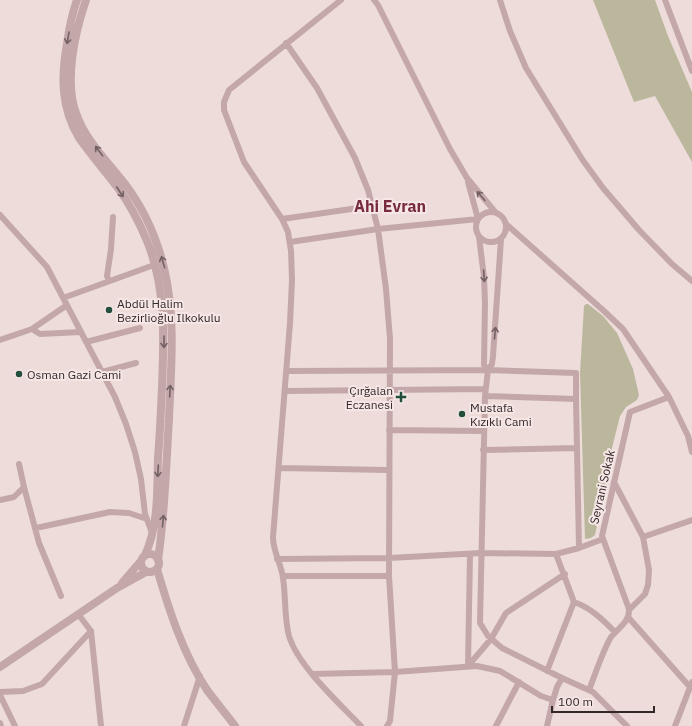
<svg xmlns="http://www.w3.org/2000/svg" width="692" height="726" viewBox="0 0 692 726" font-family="'IBM Plex Sans',sans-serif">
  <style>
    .green { fill: #bbb79d }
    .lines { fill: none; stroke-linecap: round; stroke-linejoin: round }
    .minor { stroke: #c4a8a9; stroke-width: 6 }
    .tertiary { stroke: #c4a8a9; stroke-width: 8 }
    .oneway { stroke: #746163 }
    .poi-dot { fill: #224e3c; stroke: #f6e7e6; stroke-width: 1.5 }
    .labels { text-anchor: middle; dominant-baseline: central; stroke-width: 4; stroke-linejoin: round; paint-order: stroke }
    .poi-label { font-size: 12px; fill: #322729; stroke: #f6e7e6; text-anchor: start }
    .street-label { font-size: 12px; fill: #322729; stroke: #f6e7e6 }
    .district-label { font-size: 16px; font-weight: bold; fill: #772b3d; stroke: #f6e7e6 }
  </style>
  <rect width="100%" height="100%" fill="#eedcdb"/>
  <path class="green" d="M593,0H655L668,36L692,92V162L655,96L634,102Z
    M586,304H588L603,316L617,333L633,369L639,395L637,400L626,407L620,416L610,456L605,489L595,535L591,538L585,539L580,373L584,306Z"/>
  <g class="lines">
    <path class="minor" d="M341,0L229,90L224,102V110L244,162L282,219L288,232L291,251L292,280L290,323L273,537C273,552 281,563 283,578C286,597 284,617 289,636C298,666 339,703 361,726
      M374,0L378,5L450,149L467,178L496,213
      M500,0L510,31L526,68L582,159L603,188L639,230L672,264L692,281
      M665,0L692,71
      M286,43L317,88L355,158L368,190L378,229L386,289L390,339L389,576L395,672L390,721L387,726
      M476 227a15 15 0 1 1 30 0a15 15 0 1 1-30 0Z
      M0,215L47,267L115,397L126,424L135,452L141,479L145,514L152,533
      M282,219L372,206
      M506,224L604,311L623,329L669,397L688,436L692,452
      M479,237L484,277L485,303L484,365L488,370
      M501,239L493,356L492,364L488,370L485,396L480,623L488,636L502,648L562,678L593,692L627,726
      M290,242L378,229L478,219L468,182
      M109,281L107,276L111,249L113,217
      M63,298L154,265
      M32,329L67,305
      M0,340L32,329L40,334L81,332
      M86,342L140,328
      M287,371L488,370L576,373V399L579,548
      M102,372L136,363
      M285,391L485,389
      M485,396L576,399
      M389,430L483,431
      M483,450L577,448
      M279,468L388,470
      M614,482L643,537L649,570L648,585L645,594L629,610
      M24,487L39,543L61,596
      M0,500L14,497L24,487L19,464
      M36,528L110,512L129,513L147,519
      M643,537L692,520
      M277,559L389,558L481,553L556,554L579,548L603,539
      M283,576H389
      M574,602C591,608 602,619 615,632
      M78,614L91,631L101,726
      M628,617L690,687
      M468,666L491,639L506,613L565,574
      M468,666L470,554
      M547,671L574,602L556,554
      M313,674L395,672L477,666L500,671L541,696L553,700L557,687L562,678
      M589,690C595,675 603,650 611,637C618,628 630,622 629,609L602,536L630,412L669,397
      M0,692L23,691L42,684L91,631
      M0,695L15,726
      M0,723L1,726
      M184,726L200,676
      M496,726L519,682
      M547,726L553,700
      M675,726L692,682"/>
    <path class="tertiary" d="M77,0C72,14 69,29 67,44C61,77 61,108 79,138C91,155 105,171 118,188C129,203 140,224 147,241C166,287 164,338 162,387C161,410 160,434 158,457C157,489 159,525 145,555
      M86,0C75,32 64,81 76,113C85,140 108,162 125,184C144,209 157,239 164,268C176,318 171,368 169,419C166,466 165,513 158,560
      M141 563a9 9 0 1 1 18 0a9 9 0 1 1-18 0Z
      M157,569C169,610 183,654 207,690C216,702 226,714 235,726
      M122,583L140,562
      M0,667L117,588L146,572"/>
  </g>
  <defs><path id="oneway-shaft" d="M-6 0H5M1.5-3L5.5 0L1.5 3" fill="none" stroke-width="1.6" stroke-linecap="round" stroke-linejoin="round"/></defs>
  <g class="oneway">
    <use href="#oneway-shaft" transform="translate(68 38) rotate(100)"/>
    <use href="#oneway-shaft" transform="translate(99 151) rotate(-127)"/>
    <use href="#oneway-shaft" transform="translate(120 192) rotate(57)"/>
    <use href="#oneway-shaft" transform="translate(481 196) rotate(-130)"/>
    <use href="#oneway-shaft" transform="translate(163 262) rotate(-106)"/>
    <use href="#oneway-shaft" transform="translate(484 276) rotate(86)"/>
    <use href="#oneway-shaft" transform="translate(495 333) rotate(-85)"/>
    <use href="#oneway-shaft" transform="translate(164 342) rotate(91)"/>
    <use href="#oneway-shaft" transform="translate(170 391) rotate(-87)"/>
    <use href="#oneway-shaft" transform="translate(158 471) rotate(93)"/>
    <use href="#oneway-shaft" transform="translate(163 521) rotate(-85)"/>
  </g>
  <g class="poi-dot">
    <circle cx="109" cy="310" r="4"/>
    <circle cx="19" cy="374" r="4"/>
    <path d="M399 391h4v4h4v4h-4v4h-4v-4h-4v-4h4z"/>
    <circle cx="462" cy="414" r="4"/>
  </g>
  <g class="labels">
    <g class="poi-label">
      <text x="117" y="303">Abdül Halim<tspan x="117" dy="14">Bezirlioğlu Ilkokulu</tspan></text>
      <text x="27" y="374">Osman Gazi Cami</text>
      <text x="393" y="390" text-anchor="end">Çırğalan<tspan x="393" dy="14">Eczanesi</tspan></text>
      <text x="470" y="407">Mustafa<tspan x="470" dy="14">Kızıklı Cami</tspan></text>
    </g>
    <g class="street-label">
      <text transform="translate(602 487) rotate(-77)">Seyrani Sokak</text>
    </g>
    <g class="district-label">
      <text x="390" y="206">Ahi Evran</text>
    </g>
  </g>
  <path d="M552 706v6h102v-6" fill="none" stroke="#322729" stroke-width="2"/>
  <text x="558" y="706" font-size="12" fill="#322729" stroke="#f6e7e6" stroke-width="3" paint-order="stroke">100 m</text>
</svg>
